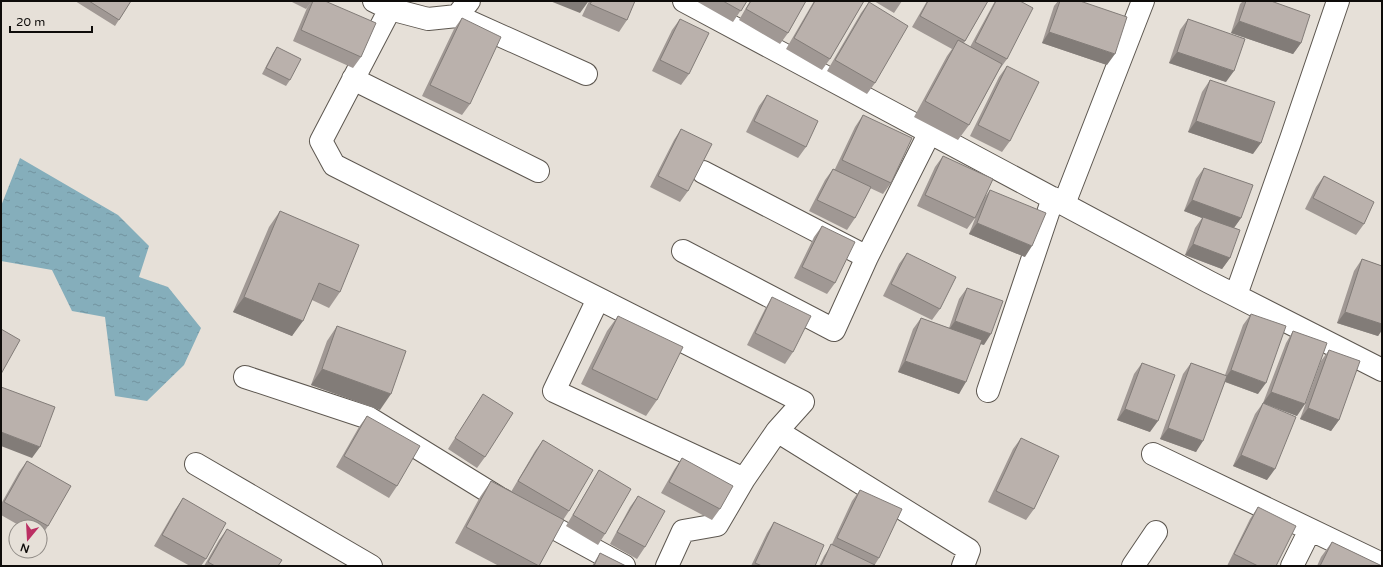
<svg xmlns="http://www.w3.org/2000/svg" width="1383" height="567" viewBox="0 0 1383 567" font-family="'Varela Round',sans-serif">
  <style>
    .water { fill: url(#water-ripples) }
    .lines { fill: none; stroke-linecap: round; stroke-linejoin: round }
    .street-casing { stroke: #5d5750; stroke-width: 24 }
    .street { stroke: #fff; stroke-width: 22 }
    .wall { fill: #a09894 }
    .shaded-wall { fill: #827c78 }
    .building { fill: #bab1ac; stroke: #827c78 }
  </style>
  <defs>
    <pattern id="water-ripples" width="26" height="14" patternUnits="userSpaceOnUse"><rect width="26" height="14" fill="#85aebb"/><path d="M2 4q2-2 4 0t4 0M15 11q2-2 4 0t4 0" fill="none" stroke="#72949f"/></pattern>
  </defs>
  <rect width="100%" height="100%" fill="#e6e0d8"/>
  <path class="water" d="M20,158L118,215L149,246L139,277L168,287L201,328L184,365L147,401L115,396L105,317L72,311L52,270L1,261V206Z"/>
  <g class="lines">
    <g class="street-casing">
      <path id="street" d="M374,1L390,9L321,141L334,165L803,402L777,431L969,550L963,566
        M684,1L1209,282L1382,370
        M390,9L428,19L457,16L469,1
        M457,16L586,74
        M353,79L538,171
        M703,172L867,257
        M1064,204L1143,1
        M683,251L834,330L867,257L930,132
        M1236,295L1291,139L1338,1
        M598,299L554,391L744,479L777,431
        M245,377L369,418L499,498L624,566
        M988,391L1053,198
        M1153,454L1382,564
        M196,464L371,566
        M667,566L683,531L717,525L744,479
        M1133,566L1156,532
        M1292,566L1310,530"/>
    </g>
    <use href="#street" class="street"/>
  </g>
  <path class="wall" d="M75,1H131L115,26Z
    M290,1H312L306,9Z
    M312,1H325L361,57L353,68L293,41L307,8Z
    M589,1H635L627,20L619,32L582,16Z
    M696,1H747L733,22Z
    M750,1H806L788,33L780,44L739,20Z
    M814,1H864L830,59L822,70L786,49Z
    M874,1H902L894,13Z
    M927,1H988L964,43L970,47L995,1H1020L1007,59L999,70L969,125L958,140L914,117L947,56L952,49L912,27Z
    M1058,1H1080L1107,65L1042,43L1054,6Z
    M1243,1H1271L1301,43L1293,54L1231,33L1240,4Z
    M869,2L875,83L867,94L827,71L861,13Z
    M462,18L470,104L462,115L422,96L454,29Z
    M680,19L689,74L681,85L652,71L672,30Z
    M1188,19L1226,82L1169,63L1180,30Z
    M277,47L290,80L286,86L262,74L273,53Z
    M1007,66L1010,141L1002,152L970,136L999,77Z
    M1210,80L1253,154L1188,132L1202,92Z
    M767,95L806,147L798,158L746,132L759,106Z
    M863,115L891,183L883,194L870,188L855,218L847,230L809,211L825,180L833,169H835L855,127Z
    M681,129L688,191L680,202L650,187L674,140Z
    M943,156L975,218L967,229L917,206L935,167Z
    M1204,168L1241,218L1234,228L1230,258L1222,269L1185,255L1195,228L1202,218L1184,211L1196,179Z
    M1324,176L1364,224L1356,235L1305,209L1316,187Z
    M990,190L1025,257L969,234L982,201Z
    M280,211L340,292L329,308L312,300L292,336L233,312L269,227Z
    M822,226L835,283L827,294L794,278L814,237Z
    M907,253L940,309L932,320L883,296L899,264Z
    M1362,259L1382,266V330L1378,336L1337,323L1354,271Z
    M967,288L984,345L980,344L959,394L898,372L913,329L921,318L949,328L959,299Z
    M772,297L793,352L785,364L747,345L765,309Z
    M1251,314L1258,394L1225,382L1196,452L1160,439L1183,374L1191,363L1225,375L1243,325Z
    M618,316L657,400L646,416L581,384L607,331Z
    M337,326L380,410L311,385L327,341Z
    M1293,331L1297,416L1263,403L1286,343Z
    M1329,350L1339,420L1331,431L1300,419L1321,361Z
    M1142,363L1150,432L1117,420L1134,374Z
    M483,394L485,457L477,468L448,449Z
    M1263,403L1267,480L1233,466L1255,414Z
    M367,416L397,486L389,498L336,467L359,427Z
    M1021,438L1034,509L1026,520L988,502L1013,449Z
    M543,440L569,511L563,520L539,566H499L455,543L480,497L491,481L511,492L535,451Z
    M682,458L720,509L712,520L661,493L674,470Z
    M27,461L48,526L40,538V527H22L1,515V504L19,472Z
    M599,470L605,534L598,545L566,526L592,482Z
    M860,490L879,558L874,566H819L824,556L832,544L852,501Z
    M638,496L645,547L637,559L610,544L630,507Z
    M183,498L206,559L201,566H190L154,546L175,510Z
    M1258,507L1276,566H1227L1250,519Z
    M774,522L815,566H751L767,533Z
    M227,529L278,566H204L219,540Z
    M1332,542L1382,566H1317L1321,557Z
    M600,553L626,566H592Z"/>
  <path class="shaded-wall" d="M550,1H585L588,2L580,13Z
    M1239,21L1301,43L1293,54L1231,33Z
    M1049,32L1115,54L1107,65L1042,43Z
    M1177,52L1234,71L1226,82L1169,63Z
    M1196,121L1261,143L1253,154L1188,132Z
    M1192,200L1241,218L1233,229L1203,217L1202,218L1184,211Z
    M977,223L1032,246L1025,257L969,234Z
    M1193,244L1230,258L1222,269L1185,255Z
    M244,297L303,321L292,336L233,312Z
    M1345,312L1382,324V330L1378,336L1337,323Z
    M955,321L991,334L984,345L947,332Z
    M905,361L966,382L959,394L898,372Z
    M322,369L391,394L380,410L311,385Z
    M1231,370L1266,383L1258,394L1223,381Z
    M1271,392L1305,404L1297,416L1263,403Z
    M1308,408L1339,420L1331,431L1300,419Z
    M1125,409L1158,421L1150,432L1117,420Z
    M1168,428L1203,441L1196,452L1160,439Z
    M1,432L40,447L32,458L1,446Z
    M1241,455L1275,469L1267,480L1233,466Z"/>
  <path class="building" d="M89,1H131L119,20Z
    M313,1H325L376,23L361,57L301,30Z
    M592,1H635L627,20L590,4Z
    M723,1H747L741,11Z
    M751,1H806L788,33L746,9Z
    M815,1H864L830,59L794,38Z
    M928,1H988L965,41L920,16Z
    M996,1H1020L1033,8L1007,59L975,42Z
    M1060,1H1080L1127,17L1115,54L1049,32Z
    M1246,1H1271L1310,15L1301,43L1239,21Z
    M869,2L908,26L875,83L835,60Z
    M462,18L501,37L470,104L430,85Z
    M680,19L709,33L689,74L660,60Z
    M1188,19L1245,39L1234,71L1177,52Z
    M958,40L1002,64L969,125L925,101Z
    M277,47L301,59L290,80L266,68Z
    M1007,66L1039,82L1010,141L978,125Z
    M1210,80L1275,102L1261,143L1196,121Z
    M767,95L818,121L806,147L754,121Z
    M863,115L912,138L891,183L842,160Z
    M681,129L712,144L688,191L658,176Z
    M943,156L993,179L975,218L925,195Z
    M1204,168L1253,185L1241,218L1192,200Z
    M833,169L871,187L855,218L817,200Z
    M1324,176L1374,202L1364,224L1313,198Z
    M990,190L1046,213L1032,246L977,223Z
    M280,211L359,245L340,292L319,283L303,321L244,297Z
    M1203,217L1240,230L1230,258L1193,244Z
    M822,226L855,242L835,283L802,267Z
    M907,253L956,277L940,309L891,284Z
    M1362,259L1382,266V324L1345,312Z
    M967,288L1003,301L991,334L955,321Z
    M772,297L811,316L793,352L755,333Z
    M1251,314L1286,326L1266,383L1231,370Z
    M618,316L683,347L657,400L592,369Z
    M921,318L982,340L966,382L905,361Z
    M337,326L406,351L391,394L322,369Z
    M1,329L20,340L1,374Z
    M1293,331L1327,343L1305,404L1271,392Z
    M1329,350L1360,361L1339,420L1308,408Z
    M1142,363L1175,375L1158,421L1125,409Z
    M1191,363L1227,376L1203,441L1168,428Z
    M1,387L55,407L40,447L1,432Z
    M483,394L513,413L485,457L455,438Z
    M1263,403L1296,417L1275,469L1241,455Z
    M367,416L420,446L397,486L344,456Z
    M1021,438L1059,456L1034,509L996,491Z
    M543,440L593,470L569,511L518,481Z
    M682,458L733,486L720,509L669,482Z
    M27,461L71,486L48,526L4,502Z
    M599,470L631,489L605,534L573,515Z
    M491,481L564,520L539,566L466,527Z
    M860,490L902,509L879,558L837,538Z
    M638,496L665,511L645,547L617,532Z
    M183,498L226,523L206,559L162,535Z
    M1258,507L1296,526L1276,566H1258L1234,554Z
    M774,522L824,545L815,566H762L755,563Z
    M227,529L282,560L278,566H215L208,562Z
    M1332,542L1382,566H1320Z
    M831,544L875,565L874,566H821Z
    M600,553L626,566H594Z"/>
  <rect width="1383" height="567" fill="none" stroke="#0e0c0a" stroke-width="4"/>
  <g transform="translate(28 539) rotate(198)"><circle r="19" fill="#e6e0d8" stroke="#908b86"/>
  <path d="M0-3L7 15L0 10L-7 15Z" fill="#bb2f63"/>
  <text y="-6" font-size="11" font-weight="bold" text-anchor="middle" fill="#0e0c0a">N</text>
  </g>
  <path d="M10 26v6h82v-6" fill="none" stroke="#0e0c0a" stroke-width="2"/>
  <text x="16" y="26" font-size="12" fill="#0e0c0a" stroke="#e6e0d8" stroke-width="3" paint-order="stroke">20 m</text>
</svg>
